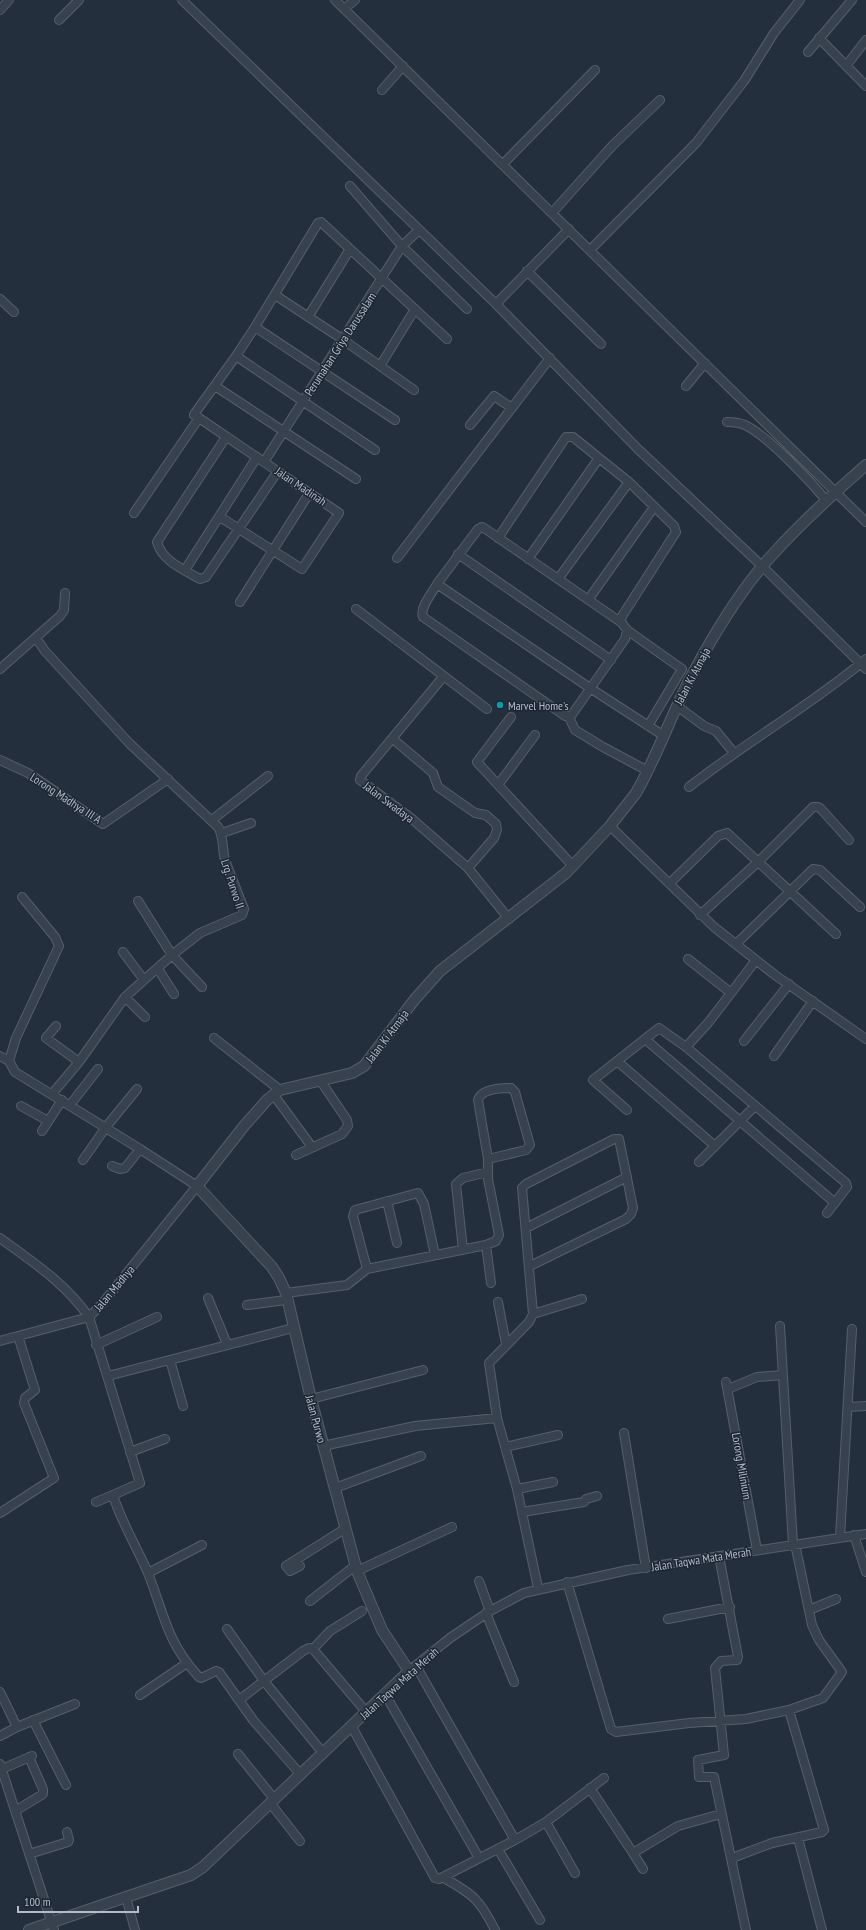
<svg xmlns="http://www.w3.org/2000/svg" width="866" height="1930" viewBox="0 0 866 1930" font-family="'PT Sans Narrow',sans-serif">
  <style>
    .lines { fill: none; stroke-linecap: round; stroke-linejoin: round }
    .minor-casing { stroke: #565f6c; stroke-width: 10 }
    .tertiary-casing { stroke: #565f6c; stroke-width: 12 }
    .minor { stroke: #38414e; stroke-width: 8 }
    .tertiary { stroke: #38414e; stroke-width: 10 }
    .culture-dot { fill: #0f9aa8; stroke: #1d2633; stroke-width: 1.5 }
    .labels { text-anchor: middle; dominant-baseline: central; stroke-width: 3; stroke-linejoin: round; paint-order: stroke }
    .street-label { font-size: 12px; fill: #b4bcc9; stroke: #1d2633 }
    .poi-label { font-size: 12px; fill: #b4bcc9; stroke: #1d2633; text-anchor: start }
  </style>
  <rect width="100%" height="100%" fill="#242f3e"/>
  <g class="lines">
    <g class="minor-casing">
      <path id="minor" d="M182,0L496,304L638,449L762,566L866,669
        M335,0L866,522
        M344,9L355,0
        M0,10L9,0
        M59,20L79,0
        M819,38L866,86
        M808,52L852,0
        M846,66L866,40
        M382,90L403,66
        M503,164L595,70
        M350,186L402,246L467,309
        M552,213L612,146L660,100
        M590,250L696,143L744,81L774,33L800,0
        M527,271L601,344
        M275,295L342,339L414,390
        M0,299L14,312
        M496,304L569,229
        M308,317L350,249
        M255,327L318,223L321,222L447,339
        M236,356L255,327L395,420
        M380,366L415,309
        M215,386L356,479
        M686,386L705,363
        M199,418L194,415L195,413L236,356L375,450
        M727,422C734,422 740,423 745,425C768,436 810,481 827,501
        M470,425L494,396L512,408
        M226,437L157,542C162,561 184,570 200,579L206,577L278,471
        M264,462L402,246L419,230
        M134,513L199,418L339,513L302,569L220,517
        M498,538L566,437H573L599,458
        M458,554L611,660
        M397,558L550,358
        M528,559L599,458L629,482L558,579
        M185,570L257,457
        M437,584C433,592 419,608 423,617L565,716H571L625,639L627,630L622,623L487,530L482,527L478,529L437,584L590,688L664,736
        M588,600L654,507
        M240,602L310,492
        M356,609L487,709
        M619,621L676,532L674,526L629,482
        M627,630L682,669L648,726
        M36,638L45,651L129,743L218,827C224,837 222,849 225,860L244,909L242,915L200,933L172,955L125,997L79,1062L52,1094
        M0,669L60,616L64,610L65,593
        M443,677L361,776L360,780L411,818L468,868L509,919
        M677,706L704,726L716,731L734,753
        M511,717L477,762L573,866
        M569,717L575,730L603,747L648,771
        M393,739L433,773L438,787L475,813L486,815L496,824L497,830L494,838L468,868
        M0,760L28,773L103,824L168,779
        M498,785L535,735
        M689,787C746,742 810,706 866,659
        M212,820L268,776
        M610,826L714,927L775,975L866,1039
        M222,833L251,823
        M670,883L718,836L727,833L836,934
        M138,901L172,955L202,987
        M700,915L759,861L813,807H818L821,809L849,840
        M736,944L813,869L820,870L860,907
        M123,952L144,980
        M688,959L731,993L756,960
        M158,969L174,994
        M125,997L145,1017
        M56,1026L46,1038L79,1062
        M214,1038L280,1090
        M645,1039L835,1203
        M744,1041L789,984
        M686,1047L846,1183L847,1187L827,1213
        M0,1056L9,1061
        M774,1056L813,1001
        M9,1061L16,1038L59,946L55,937L22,897
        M617,1061L715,1146
        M273,1094L312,1147
        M70,1105L98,1069
        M21,1106L48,1121
        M627,1110L593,1080L659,1028L686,1047L708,1023L731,993
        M42,1131L62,1100
        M296,1155L342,1134L348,1126L347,1120L320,1080
        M83,1160L106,1127L137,1089
        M699,1162L755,1106
        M112,1166L120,1169L125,1168L140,1149
        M387,1201L397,1243
        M526,1228L627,1177
        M0,1238C34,1263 64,1282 89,1317L140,1483L113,1495C121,1522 137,1547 148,1573C164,1614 167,1643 199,1677L201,1678L216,1671L219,1672L253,1720L301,1775
        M486,1245L491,1283
        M463,1250L456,1184L463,1178L488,1172
        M530,1266L626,1219L631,1214L633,1208L619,1139H614L526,1184L522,1188L533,1314L529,1322L489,1363L497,1418L517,1489L538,1588
        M367,1269L353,1216L355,1210L418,1193L424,1204L435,1255
        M286,1293L347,1285L367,1269L486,1245L496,1241L499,1235L488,1179V1159L478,1100C481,1089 501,1088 511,1088L515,1092L530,1145L526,1150L488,1159
        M208,1298L227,1344
        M498,1302L506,1344
        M247,1305L286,1300
        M533,1314L582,1299
        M780,1326L793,1544
        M0,1341L89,1317L102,1304L197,1186L140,1149L15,1072L9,1061
        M96,1345L157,1317
        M170,1360L183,1406
        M108,1376L293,1328
        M726,1382L757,1550
        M728,1389L757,1377L783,1375
        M311,1399L423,1370
        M848,1407L866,1406
        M624,1433L646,1568
        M323,1446L415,1426L497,1418
        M505,1447L558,1435
        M130,1452L165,1439
        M335,1488L421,1456
        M517,1489L553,1482
        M96,1502L113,1495
        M522,1512L584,1502L586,1499L597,1496
        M0,1513L54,1478L24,1403L25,1398L35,1390L18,1336
        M854,1535L866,1572
        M840,1537L852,1329
        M719,1556L738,1657L737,1660L721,1661L715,1668L724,1755L698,1760L699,1777H714L746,1930
        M300,1566L290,1571L286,1566L346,1528
        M357,1571L452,1527
        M148,1573L202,1545
        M479,1581L490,1611
        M567,1582L611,1729L616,1732L689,1723L746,1719L789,1710L823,1698L842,1672L819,1640L812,1625L795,1544
        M310,1601L356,1565
        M809,1610L836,1599
        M486,1613L514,1682
        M668,1619L730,1607
        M227,1629L264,1681L323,1753
        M313,1649L330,1631L362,1611
        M416,1666L515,1840
        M409,1671L450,1638L490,1611L524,1593L628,1570L866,1534
        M0,1692L17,1727
        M385,1694L479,1858
        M140,1695L187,1663
        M239,1700L303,1651L309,1648L313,1649L367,1713
        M33,1720L66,1785
        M352,1727L429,1867L435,1878L439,1879L515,1840L546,1822L604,1778
        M0,1736L17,1727L75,1704
        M238,1754L275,1800
        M0,1764L54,1930
        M2,1769L32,1756
        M590,1788L633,1853L678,1826L721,1814
        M271,1804L300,1841
        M15,1811L43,1794V1789L29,1757
        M546,1822L575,1873
        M798,1838L822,1930
        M498,1849L540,1920
        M633,1853L643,1869
        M29,1854L68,1842L69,1840L67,1832
        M732,1858L772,1843L822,1832L824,1830L789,1710
        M444,1878C473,1894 480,1900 495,1930
        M126,1897L135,1930"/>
    </g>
    <g class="tertiary-casing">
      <path id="tertiary" d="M29,1930L191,1875L203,1867L409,1671L382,1630L357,1571L311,1399L286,1293L279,1278L272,1267L197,1186L244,1126L267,1100L280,1090L352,1073L364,1066L415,999L440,971L566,873L610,826L636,793C658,755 672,712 693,673C714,634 743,586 774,553C802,522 834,493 866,465"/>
    </g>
    <use href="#minor" class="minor"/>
    <use href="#tertiary" class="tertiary"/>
  </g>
  <circle class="culture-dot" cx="500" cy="705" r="4"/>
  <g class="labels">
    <g class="street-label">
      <text transform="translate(340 344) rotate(-57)">Perumahan Griya Darussalam</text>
      <text transform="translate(301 486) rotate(34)">Jalan Madinah</text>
      <text transform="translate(692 676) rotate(-62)">Jalan Ki Atmaja</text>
      <text transform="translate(66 798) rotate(33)">Lorong Madhya III A</text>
      <text transform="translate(389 802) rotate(37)">Jalan Swadaya</text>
      <text transform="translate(233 884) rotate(72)">Lrg. Purwo II</text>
      <text transform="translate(387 1036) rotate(-53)">Jalan Ki Atmaja</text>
      <text transform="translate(114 1288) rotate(-50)">Jalan Madhya</text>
      <text transform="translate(316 1419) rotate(75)">Jalan Purwo</text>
      <text transform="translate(742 1466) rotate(80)">Lorong Milinium</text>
      <text transform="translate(701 1559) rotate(-9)">Jalan Taqwa Mata Merah</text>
      <text transform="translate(399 1683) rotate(-42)">Jalan Taqwa Mata Merah</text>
    </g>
    <g class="poi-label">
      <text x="508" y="705">Marvel Home's</text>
    </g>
  </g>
  <path d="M18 1906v6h120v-6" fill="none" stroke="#b4bcc9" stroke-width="2"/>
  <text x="24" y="1906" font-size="12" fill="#b4bcc9" stroke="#1d2633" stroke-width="3" paint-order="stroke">100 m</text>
</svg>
